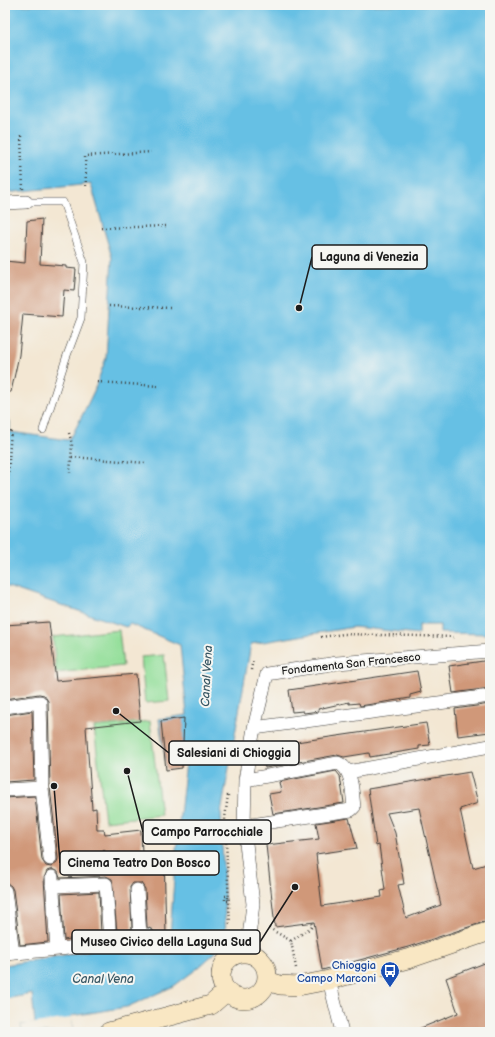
<svg xmlns="http://www.w3.org/2000/svg" width="495" height="1037" viewBox="0 0 495 1037" font-family="'Balsamiq Sans',sans-serif">
  <style>
    .green { fill: #95df9b; stroke: #587e5c }
    .water { fill: #66c0e4; stroke: #416e80 }
    .pier { fill: #f3e7d3 }
    .building { fill: #d09879; fill-rule: evenodd }
    .lines { fill: none; stroke-linecap: round; stroke-linejoin: round }
    .lane-casing { stroke: #3c3a37; stroke-width: 8 }
    .street-casing { stroke: #3c3a37; stroke-width: 14 }
    .secondary-casing { stroke: #3c3a37; stroke-width: 20 }
    .path { stroke: #3c3a37; stroke-width: 2.5; stroke-dasharray: 1 3; stroke-linecap: butt }
    .lane { stroke: #fff; stroke-width: 7 }
    .street { stroke: #fff; stroke-width: 13 }
    .secondary { stroke: #f9e7c3; stroke-width: 19 }
    .labels { text-anchor: middle; dominant-baseline: central; stroke-width: 4; stroke-linejoin: round; paint-order: stroke }
    .street-label { font-size: 11px; fill: #1c1c1c; stroke: #f6f6f2 }
    .transit-label { font-size: 11px; fill: #164399; stroke: #f6f6f2; text-anchor: end }
    .water-label { font-size: 12px; font-style: italic; fill: #365562; stroke: #f6f6f2 }
    .leader { fill: none; stroke: #1c1c1c; stroke-width: 1.5 }
    .callout-dot { fill: #1c1c1c; stroke: #f6f6f2; stroke-width: 1.5 }
    .callout { fill: #f6f6f2; stroke: #1c1c1c; stroke-width: 1.5 }
    .callout-label { font-size: 12px; text-anchor: middle; font-weight: bold; fill: #1c1c1c }
  </style>
  <rect width="100%" height="100%" fill="#f6f6f2"/>
  <filter id="ink" filterUnits="userSpaceOnUse"><feTurbulence type="fractalNoise" baseFrequency=".025" numOctaves="2"/><feDisplacementMap in="SourceGraphic" scale="8" xChannelSelector="R" yChannelSelector="G"/><feConvolveMatrix kernelMatrix="1 2 1 2 8 2 1 2 1" color-interpolation-filters="sRGB"/></filter>
  <filter id="wash" filterUnits="userSpaceOnUse"><feTurbulence type="fractalNoise" baseFrequency=".012" numOctaves="4" result="noise"/><feDisplacementMap in="SourceGraphic" scale="16" xChannelSelector="R" yChannelSelector="G"/><feGaussianBlur stdDeviation="0.9" result="paint"/><feColorMatrix in="noise" values="0 0 0 0 0 0 0 0 0 0 0 0 0 0 0 0 0 1.4 0 .05"/><feComposite in="paint" operator="in"/></filter>
  <g filter="url(#wash)">
    <rect width="100%" height="100%" fill="#f3e7d3"/>
    <path class="green" d="M119,630L123,666L56,673L53,637Z
      M164,655L169,701L145,703L141,657Z
      M150,721L161,815L105,821L94,727Z"/>
    <path class="water" d="M5,5H490V634L440,633V625H419V634L354,627L251,644L221,813L226,940L217,951L198,968L174,986L127,1007L71,1016L73,1032H23L21,1025L35,1024L32,994L5,999V965L170,937L176,850L186,762L166,766L159,719L187,715L180,645L130,624L126,627L5,586V420L10,421V432L68,440L73,434L94,391L106,358L112,258L91,184L5,193Z"/>
    <path class="pier" d="M71,1018L73,1032H23L21,1025Z"/>
    <g id="blocks">
      <path class="building" d="M42,219L40,264L66,266V268L76,269L74,291L64,290L62,317L23,314L19,355L11,392H5V261L25,263L27,221Z
        M49,622L56,681L136,674L140,721L86,727L92,809L96,808L97,830H104L105,834L141,830L142,853H164L166,936L154,938L153,930L147,927L145,889L141,883H133L130,887L132,929L117,932L112,879L106,876L60,878L58,872L52,869L47,871L44,878L48,942L20,945L13,890L11,886L7,883L5,876V798L35,796L42,860L46,866L51,867L57,863L58,858L50,787L48,701L44,695L39,694L5,699V625Z
        M490,660V688L453,693L449,666Z
        M417,671L421,692L410,695V698L360,706L359,703L349,704V702L318,709L319,711L304,713L303,711L292,712L289,690Z
        M490,704V732L458,736L455,709Z
        M32,711L34,780L5,782V715Z
        M184,718L182,768L166,770L161,721Z
        M426,723L430,745L419,746V749L370,757L369,753L344,757L337,755L265,768L262,747Z
        M336,771L340,776L344,803L273,814L269,794L281,792L279,782Z
        M470,772L478,803L460,809L473,868L490,863V920L408,947L322,970L314,922L275,927L266,845L319,839L316,823L349,818L357,848L316,854L322,906L382,897L381,891L385,890L379,845L376,846L368,789ZM419,808L441,905L406,918L398,885L404,884L395,833L387,813Z
        M99,892L101,934L64,940L61,894Z
        M490,961V1032H411L458,1013L446,978Z"/>
    </g>
  </g>
  <g filter="url(#ink)">
    <use href="#blocks" fill-opacity="0" stroke="#3c3a37" stroke-width="1"/>
    <g class="lines">
      <g class="lane-casing">
        <path id="lane" d="M26,202H63L84,262L81,318L66,358L43,430"/>
      </g>
      <g class="street-casing">
        <path id="street" d="M5,203L26,202
          M5,707L40,702L42,788
          M254,728L490,696
          M348,772L490,746
          M5,790L42,788L50,859
          M244,826L351,810L354,807C352,793 353,769 338,763L245,780
          M52,877L57,949
          M52,886L106,884L110,942
          M137,890L140,936
          M5,891L13,953
          M247,953L253,904L244,826L245,780L254,728L267,674L337,663L490,651
          M5,954L69,948L147,935
          M329,980L342,1032"/>
      </g>
      <g class="secondary-casing">
        <path id="secondary" d="M221 976a23 23 0 1 1 46 0a23 23 0 1 1-46 0Z
          M267,981L280,985L298,986L329,980L411,958L490,931
          M109,1032L211,1005L227,991"/>
      </g>
      <path class="path" d="M21,136L23,189
        M86,186L85,156L151,152
        M101,228L167,226
        M109,306L171,308
        M97,382L159,386
        M69,433L72,444L70,473
        M72,457L146,463
        M8,476L11,429
        M321,637L344,634L456,637
        M251,670L253,659
        M228,795L225,818L230,926
        M104,850L105,869
        M225,896H228V901H225Z
        M269,928L291,941L296,968
        M291,941L312,927L311,923"/>
      <use href="#lane" class="lane"/>
      <use href="#street" class="street"/>
      <use href="#secondary" class="secondary"/>
    </g>
  </g>
  <defs>
    <g id="bus-pin" transform="scale(1)"><path d="M0 17L-7.5 6A9.5 9.5 0 1 1 7.5 6Z" fill="#1a4fb4" stroke="#f6f6f2"/><path d="M-5-6H5V4H4V6H2V4H-2V6H-4V4H-5ZM-3.5-4V0h7V-4ZM-3.5 1.2v1.5H-2V1.2ZM2 1.2v1.5H3.5V1.2Z" fill="#fff"/></g>
  </defs>
  <g fill-rule="evenodd">
    <use href="#bus-pin" x="390" y="971"/>
  </g>
  <g class="labels">
    <g class="street-label">
      <text transform="translate(351 664) rotate(-6)">Fondamenta San Francesco</text>
    </g>
    <g class="transit-label">
      <text x="376" y="965">Chioggia<tspan x="376" dy="13">Campo Marconi</tspan></text>
    </g>
    <g class="water-label">
      <text transform="translate(207 676) rotate(-87)">Canal Vena</text>
      <text x="103" y="979">Canal Vena</text>
    </g>
  </g>
  <path class="leader" d="M299 308L312 257M116 711L169 753M127 771L143 832M54 786L60 863M295 887L260 942"/>
  <g class="callout-dot">
    <circle cx="299" cy="308" r="4"/>
    <circle cx="116" cy="711" r="4"/>
    <circle cx="127" cy="771" r="4"/>
    <circle cx="54" cy="786" r="4"/>
    <circle cx="295" cy="887" r="4"/>
  </g>
  <g class="callout">
    <rect x="312" y="245" width="115" height="24" rx="4"/>
    <rect x="169" y="741" width="130" height="24" rx="4"/>
    <rect x="143" y="820" width="128" height="24" rx="4"/>
    <rect x="60" y="851" width="159" height="24" rx="4"/>
    <rect x="72" y="930" width="188" height="24" rx="4"/>
  </g>
  <g class="callout-label">
    <text x="369" y="261">Laguna di Venezia</text>
    <text x="234" y="757">Salesiani di Chioggia</text>
    <text x="207" y="836">Campo Parrocchiale</text>
    <text x="139" y="867">Cinema Teatro Don Bosco</text>
    <text x="166" y="946">Museo Civico della Laguna Sud</text>
  </g>
  <rect width="495" height="1037" fill="none" stroke="#f6f6f2" stroke-width="20"/>
</svg>
